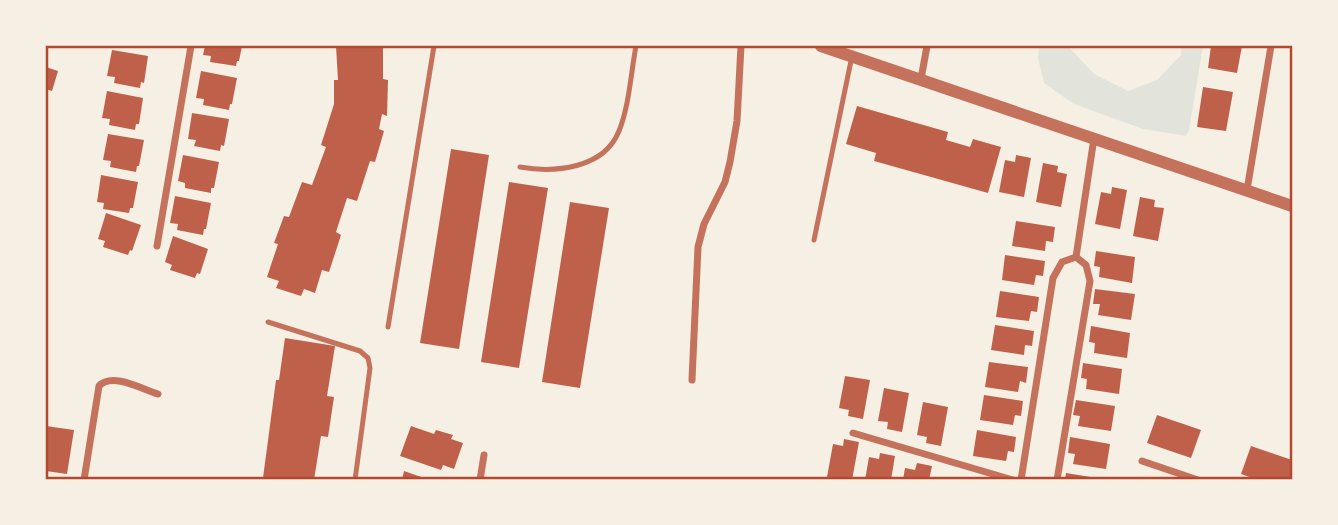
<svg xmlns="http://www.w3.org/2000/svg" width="1338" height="525" viewBox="0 0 1338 525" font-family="Karla,sans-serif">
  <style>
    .green { fill: #e2e4dc }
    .building { fill: #bf614a }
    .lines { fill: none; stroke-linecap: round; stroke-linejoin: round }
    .service { stroke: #c5725c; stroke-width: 5 }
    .minor { stroke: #c5725c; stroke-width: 7 }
    .tertiary { stroke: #c5725c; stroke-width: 12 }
    .neatline { fill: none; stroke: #b5482f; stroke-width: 2.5 }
  </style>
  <rect width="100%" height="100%" fill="#f6efe4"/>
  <path class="green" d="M1039,46H1068L1094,74L1128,91L1157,80L1181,55V46H1203L1189,130L1186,136L1143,129L1074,104L1044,83L1038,58Z"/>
  <path class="building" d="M205,46H242L239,61H237L236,66L210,62L211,56L203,55Z
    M336,46H383V79L388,80L387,116L382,114L379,129L384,131L375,162L370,161L357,201L347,198L336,232L341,235L329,272L322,270L315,293L304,289L301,296L276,288L279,281L267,277L278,244L274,243L284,216L289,217L302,182L312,185L326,147L321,145L334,104V80H338Z
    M1211,46H1242L1237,73L1208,68Z
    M112,50L148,56L144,83L141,82L140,88L114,83L115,77L107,76Z
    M46,67L58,71L52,91L46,89Z
    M201,71L237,78L232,104H230L229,110L203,105L204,99L196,98Z
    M1203,87L1233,92L1226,131L1197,127Z
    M107,91L143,98L139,124H136L135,130L109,125L110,119L102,118Z
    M857,106L948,132L946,140L970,147L973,139L1001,147L988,193L874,161L876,153L846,144Z
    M192,113L229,119L224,146L221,145L220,151L194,146L196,140L188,139Z
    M108,134L144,140L139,166H137L136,172L110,167L111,161L103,160Z
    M451,149L489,155L459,349L420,343Z
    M183,155L219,162L214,188H211V193L185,188V183L178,181Z
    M1016,155L1031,158L1024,197L999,192L1005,160L1015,162Z
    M1043,163L1058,166L1057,172L1067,174L1061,207L1036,202Z
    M101,175L138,182L133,208H130L129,213L103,209L104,203L97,202Z
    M509,182L548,188L519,368L481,362Z
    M1112,187L1127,190L1120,229L1095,224L1101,192L1111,194Z
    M175,196L211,203L206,229H204L203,235L177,230L178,224L170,223Z
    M1140,197L1155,200L1154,207L1164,208L1158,241L1133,236Z
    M570,202L609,208L580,388L542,382Z
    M106,213L141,225L132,251L130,250L128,255L103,247L105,241L98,239Z
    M1016,221L1055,227L1053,242L1046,241L1045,251L1012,246Z
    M173,236L208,249L200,274L197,273L195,278L170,270L172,265L165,262Z
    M1096,251L1135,257L1132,283L1099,277L1100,267L1094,266Z
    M1005,255L1045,261L1043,276L1036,275L1034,285L1002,280Z
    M1095,289L1135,294L1131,320L1098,315L1100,304H1093Z
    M1000,291L1039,297L1037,312L1031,311L1029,321L996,317Z
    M995,325L1034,331L1032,346L1025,345L1024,355L991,350Z
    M1091,326L1130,333L1127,358L1094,353L1095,343L1089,342Z
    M285,338L335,346L327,396L334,397L328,437L321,436L314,480L263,478L276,380H279Z
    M989,362L1028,367L1026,383L1020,381L1018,392L985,387Z
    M1083,363L1122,369L1119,394L1086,389L1087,379L1081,378Z
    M845,376L870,380L863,419L848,416L849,410L839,408Z
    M884,388L909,393L902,432L887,429L888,422L878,421Z
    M984,395L1023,401L1021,416L1015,415L1013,425L980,420Z
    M1076,400L1115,406L1111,431L1078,426L1080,416L1073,415Z
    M923,402L948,407L941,446L926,443L927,437L917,435Z
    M1157,415L1201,430L1191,458L1147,443Z
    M46,426L74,430L67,474L46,471Z
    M411,426L434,434L436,430L453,435L451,439L463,443L454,469L443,465L441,470L400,456Z
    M977,430L1016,437L1014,452L1008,451L1006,461L973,456Z
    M1070,437L1110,444L1106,469L1073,464L1075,454L1068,453Z
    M844,439L859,442L852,480L827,477L833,444L843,446Z
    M1251,446L1292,460V479L1258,480L1241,474Z
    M880,453L895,456L891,480H865L869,457L879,459Z
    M917,463L932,466L929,480H903L905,468L915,470Z
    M404,471L427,479V480H402Z
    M1066,473L1097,478V480H1065Z"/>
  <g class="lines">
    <path class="service" d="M520,167C554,173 604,169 619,131C629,107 631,72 636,46
      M814,240L852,56
      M268,322L360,351L368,358L370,368L355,480
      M388,327L434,46"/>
    <path class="minor" d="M921,79L927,46
      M1247,190L1271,46
      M157,246L191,46
      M1076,257L1094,138
      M692,380L698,247L704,224L725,182L730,162L737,121L741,46
      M853,433L1013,480
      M1142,461L1198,480
      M84,480L99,386C112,372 142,389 158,394
      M480,480L484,455
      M1021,480L1053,278L1062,262L1076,257L1086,265L1090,281L1057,480"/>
    <path class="tertiary" d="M821,46L1292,206"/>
  </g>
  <rect width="1338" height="525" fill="none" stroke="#f6efe4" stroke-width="94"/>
  <rect x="47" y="47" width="1244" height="431" class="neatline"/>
</svg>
